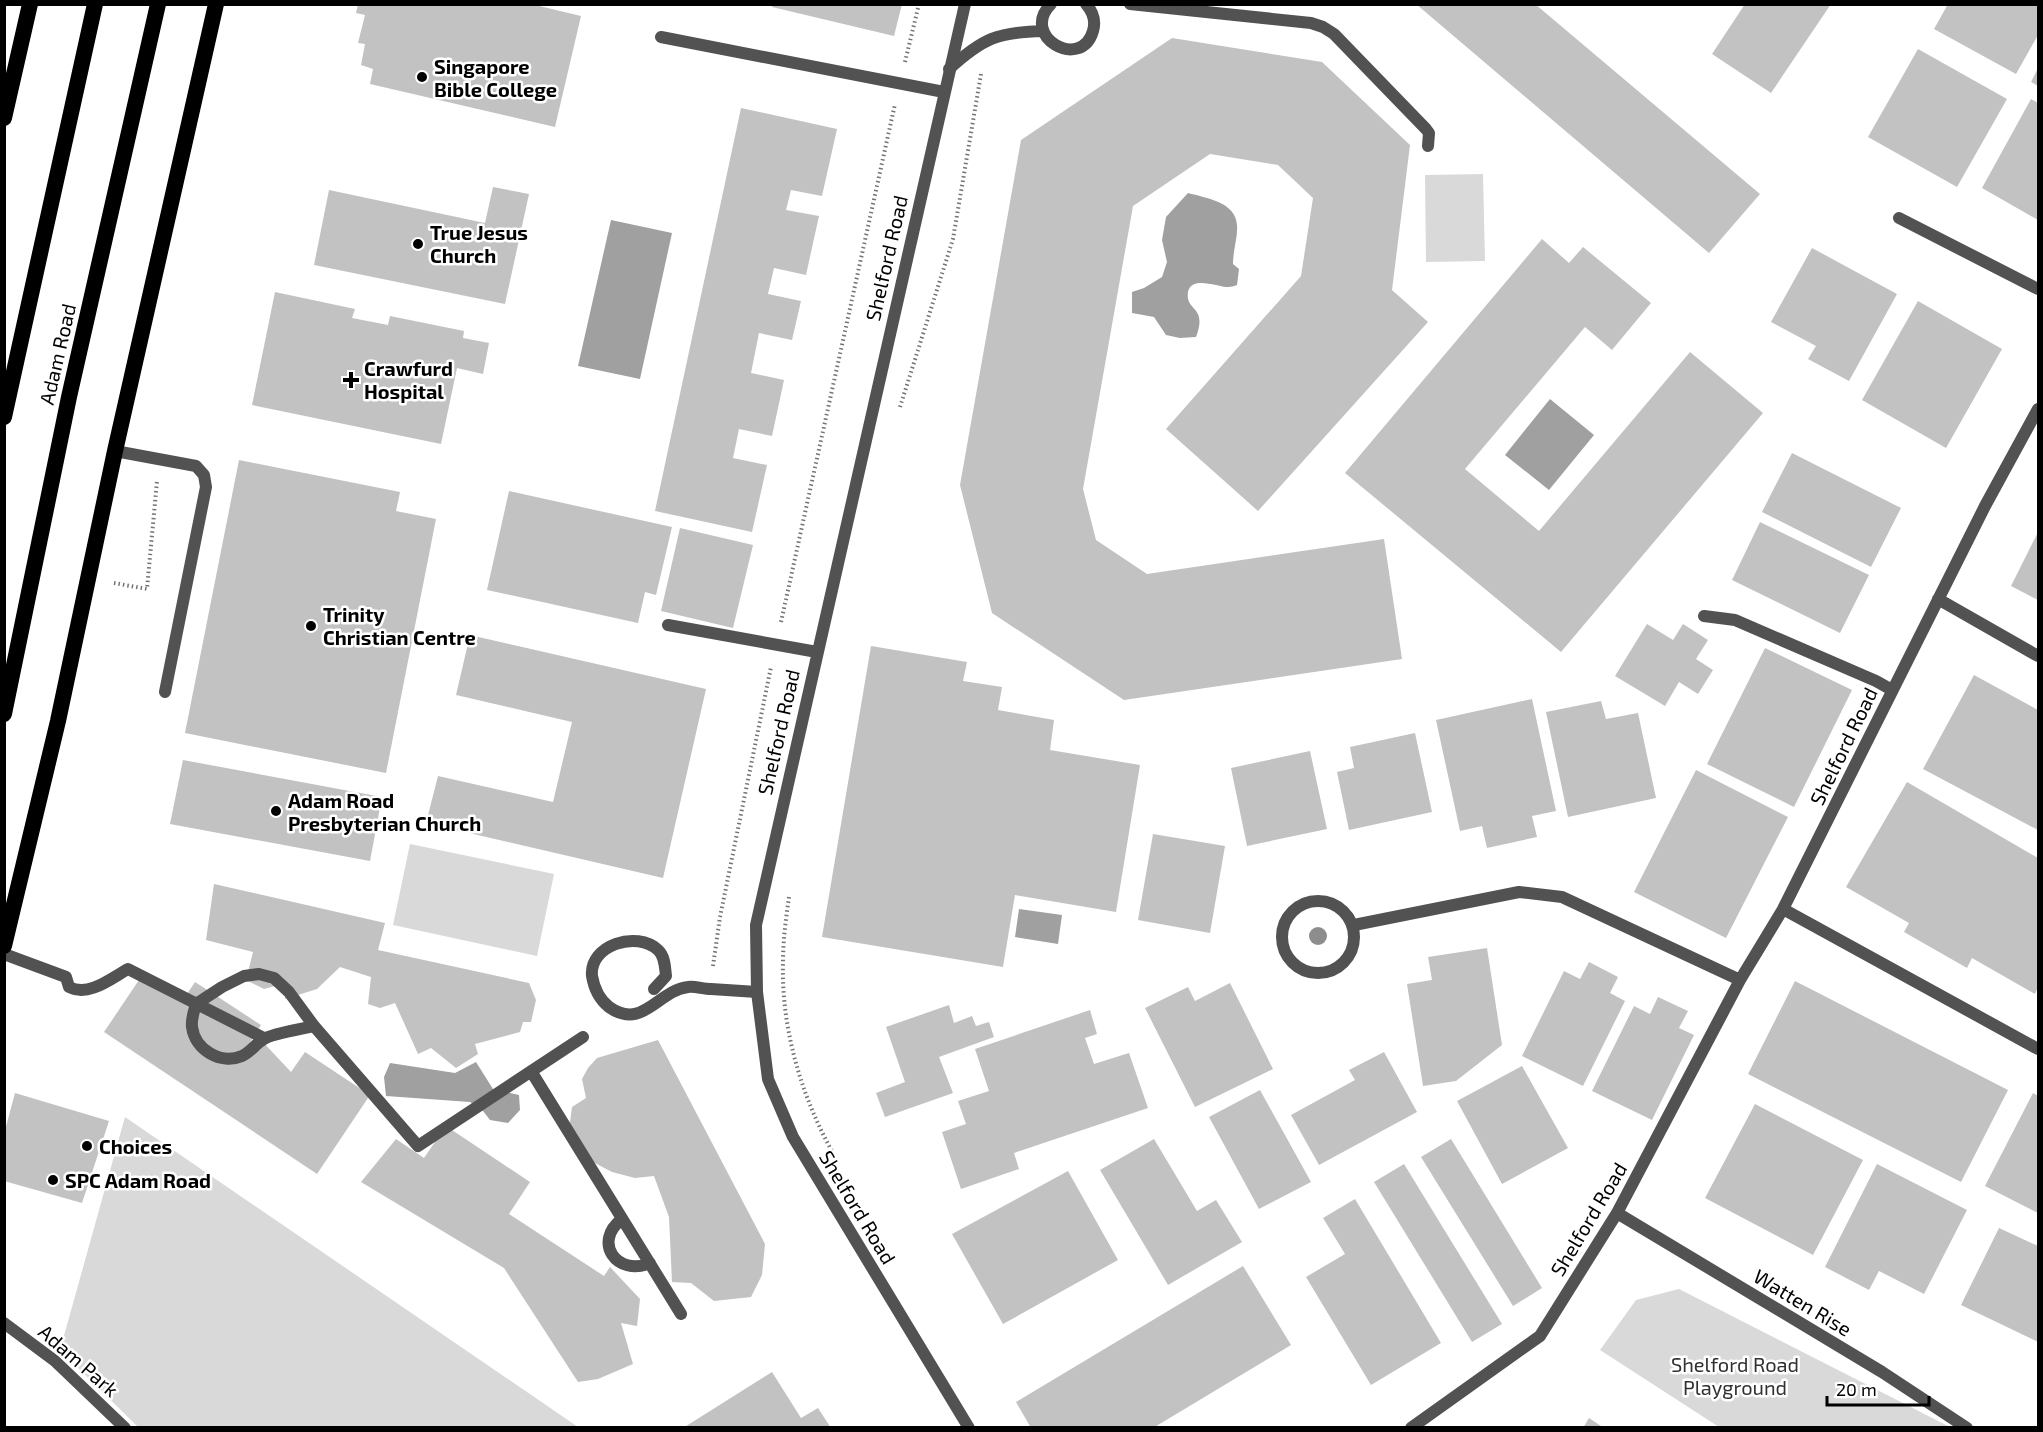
<svg xmlns="http://www.w3.org/2000/svg" width="2043" height="1432" viewBox="0 0 2043 1432" font-family="'Exo 2',sans-serif">
  <style>
    .green { fill: #d9d9d9 }
    .water { fill: #a0a0a0 }
    .building { fill: #c2c2c2 }
    .lines { fill: none; stroke-linecap: round; stroke-linejoin: round }
    .path { stroke: #747474; stroke-width: 4; stroke-dasharray: 1.5 3; stroke-linecap: butt }
    .service { stroke: #525252; stroke-width: 12 }
    .minor { stroke: #525252; stroke-width: 12 }
    .trunk { stroke: #000; stroke-width: 16 }
    .tree { fill: #8d8d8d }
    .poi-dot { fill: #000; stroke: #fff; stroke-width: 2 }
    .labels { text-anchor: middle; dominant-baseline: central; stroke-width: 5; stroke-linejoin: round; paint-order: stroke }
    .poi-label { font-size: 20px; font-weight: bold; fill: #000; stroke: #fff; text-anchor: start }
    .street-label { font-size: 20px; fill: #000; stroke: #fff }
    .park-label { font-size: 20px; fill: #303030; stroke: #fff }
  </style>
  <rect width="100%" height="100%" fill="#fff"/>
  <path class="green" d="M1483,174L1485,261L1426,262L1425,175Z
    M410,844L554,874L537,956L393,925Z
    M125,1117L578,1427H138L60,1350Z
    M1679,1289L1950,1427H1719L1600,1350L1636,1300Z"/>
  <path class="water" d="M1188,193C1206,198 1236,202 1237,225C1238,237 1233,250 1233,264L1239,269L1237,285C1234,286 1231,287 1228,287C1218,287 1191,275 1188,292C1185,312 1208,305 1196,337L1180,338L1166,335L1154,317L1132,313V292L1144,288L1162,277L1167,262L1162,240L1166,217Z
    M611,220L672,233L640,379L578,366Z
    M1550,399L1594,435L1549,490L1505,455Z
    M1019,909L1062,915L1058,944L1015,937Z
    M476,1062L493,1089L519,1095L520,1110L508,1123L490,1120L483,1111L470,1102L386,1096L384,1077L390,1063L455,1073Z"/>
  <path class="building" d="M358,4H531L581,16L555,127L370,84L373,69L361,65L365,44L358,43L365,15L356,13Z
    M773,4H902L894,36L772,7Z
    M1416,4H1535L1760,194L1709,253Z
    M1745,4H1831L1771,93L1712,54Z
    M1948,4H2038V35L2016,74L1934,29Z
    M1172,38L1322,62L1410,145L1392,290L1428,322L1258,511L1166,429L1301,276L1313,198L1278,165L1210,154L1133,206L1083,489L1096,540L1147,574L1384,539L1402,659L1124,700L992,613L960,485L1021,140Z
    M1918,49L2007,99L1957,187L1868,137Z
    M2038,68V86L2031,82Z
    M2031,99L2038,103V220L1982,188Z
    M741,108L837,129L822,196L791,190L786,210L819,216L806,275L774,268L768,294L801,301L792,340L759,333L751,373L784,380L772,436L739,429L733,458L767,465L752,532L655,511Z
    M493,187L529,194L505,304L314,265L329,190L485,223Z
    M1542,239L1569,263L1583,247L1651,303L1612,350L1585,327L1465,469L1539,531L1690,352L1763,413L1561,652L1345,473Z
    M1812,248L1897,294L1849,381L1808,359L1816,346L1771,322Z
    M275,292L355,309L352,318L388,325L390,316L464,331L463,338L489,343L483,374L457,368L441,444L252,405Z
    M1918,301L2002,349L1946,448L1862,400Z
    M1792,453L1901,508L1871,567L1762,512Z
    M239,460L400,492L396,511L436,519L386,773L185,733Z
    M509,491L672,527L656,595L645,592L638,623L487,590Z
    M1760,522L1869,575L1840,633L1732,580Z
    M680,528L753,545L733,628L661,611Z
    M2038,532V600L2011,586Z
    M1647,624L1673,640L1683,624L1708,640L1696,659L1713,670L1698,694L1679,682L1665,706L1615,676Z
    M470,635L706,689L663,878L426,823L438,776L553,802L572,722L456,695Z
    M871,646L967,662L963,681L1002,687L998,710L1054,720L1050,750L1140,765L1116,912L1015,895L1003,967L822,937Z
    M1765,648L1852,690L1794,807L1707,764Z
    M1974,675L2038,710V830L1923,769Z
    M1532,699L1556,811L1532,816L1537,837L1487,848L1482,826L1460,831L1436,720Z
    M1601,701L1606,719L1638,713L1656,798L1568,817L1546,712Z
    M1415,733L1432,812L1349,830L1337,772L1354,768L1350,747Z
    M1310,751L1327,829L1247,846L1231,768Z
    M183,760L382,797L370,861L170,824Z
    M1696,770L1788,817L1726,938L1634,892Z
    M1907,782L2038,858V987L2035,994L1972,958L1967,968L1904,932L1909,923L1846,887Z
    M1153,834L1225,846L1210,933L1138,920Z
    M214,884L385,923L378,950L529,983L536,1000L531,1022H523L520,1032L475,1044L478,1054L456,1068L431,1048L418,1054L395,1003L380,1008L368,1004L371,977L340,967L317,989L285,999V993L279,985L264,989L246,980L253,952L206,940Z
    M1487,948L1502,1045L1456,1081L1423,1086L1407,984L1432,980L1428,957Z
    M1589,962L1618,977L1610,993L1625,1001L1583,1086L1522,1056L1564,971L1580,979Z
    M143,974L183,1000L195,982L261,1025L249,1044L261,1040L291,1072L305,1052L370,1095L317,1174L104,1032Z
    M1795,981L2008,1090L1961,1182L1748,1074Z
    M1230,983L1273,1069L1195,1107L1145,1008L1188,987L1195,1001Z
    M1658,997L1688,1011L1679,1028L1694,1035L1652,1120L1592,1091L1634,1006L1650,1014Z
    M949,1005L954,1023L972,1016L976,1026L989,1022L994,1037L939,1057L953,1093L885,1117L876,1093L905,1082L886,1027Z
    M1090,1010L1097,1034L1085,1038L1094,1064L1129,1053L1148,1108L1014,1153L1019,1169L961,1189L942,1132L966,1124L958,1101L989,1091L975,1049Z
    M658,1040L765,1244L762,1275L751,1297L714,1301L691,1283L672,1282L669,1217L654,1176L635,1178L612,1172L574,1152L569,1130L572,1107L586,1098L582,1079L588,1068L597,1058Z
    M1384,1052L1417,1112L1319,1165L1291,1115L1355,1080L1349,1070Z
    M1522,1066L1568,1148L1502,1184L1457,1101Z
    M1260,1090L1311,1182L1259,1209L1209,1117Z
    M15,1093L109,1121L82,1203L4,1181V1134Z
    M2033,1093L2038,1096V1213L1985,1186Z
    M1755,1104L1863,1160L1813,1255L1705,1198Z
    M446,1126L530,1182L509,1214L604,1276L610,1267L640,1299L637,1326L621,1323L633,1364L598,1379L578,1382L504,1268L361,1182L396,1139L424,1158Z
    M1154,1139L1197,1211L1216,1200L1242,1242L1168,1285L1100,1170Z
    M1451,1139L1542,1288L1513,1306L1421,1157Z
    M1404,1164L1502,1324L1472,1342L1374,1182Z
    M1877,1164L1967,1210L1924,1294L1879,1271L1869,1290L1825,1267Z
    M1068,1171L1118,1260L1003,1324L952,1234Z
    M1355,1199L1441,1343L1371,1385L1306,1277L1345,1254L1323,1218Z
    M1999,1228L2038,1246V1342L1961,1305Z
    M1243,1266L1291,1345L1153,1428H1031L1016,1402Z
    M772,1372L801,1418L818,1408L831,1428H683Z
    M1589,1418L1604,1428H1583Z"/>
  <g class="lines">
    <path class="path" d="M905,62L919,4
      M900,407L953,239L981,74
      M114,583L147,589L157,481
      M781,622L895,104
      M789,897C786,918 783,940 783,962C781,1027 801,1096 833,1153
      M713,966L720,917L771,667"/>
    <path class="service" d="M1051,4C1019,36 1081,72 1093,31C1096,21 1093,12 1086,4
      M1130,4L1311,23L1323,27L1334,34L1426,129L1429,133L1428,146
      M661,37L944,92
      M949,69C983,38 998,32 1043,31
      M115,451L196,466L204,475L206,487L165,692
      M4,954L66,977L69,987C89,997 110,979 128,969L264,1038
      M654,989L666,976C665,968 665,956 658,950C637,930 589,945 592,976C594,988 599,999 609,1007C643,1031 658,990 688,987C695,986 703,989 711,989C726,990 741,991 757,992
      M314,1026C302,1029 273,1033 264,1039C255,1044 251,1052 242,1056C221,1065 195,1050 192,1027C191,1019 194,1011 196,1004L222,987L244,976L259,974L274,978L289,992L314,1026L418,1146L583,1037
      M531,1071L681,1314
      M622,1219C592,1242 617,1277 650,1263"/>
    <path class="minor" d="M965,4L756,925L757,992L768,1079L793,1137L969,1428
      M1899,218L2038,289
      M1938,599L2038,656
      M1704,616L1735,620L1876,681L1892,690
      M668,625L817,652
      M1282 937a36 36 0 1 1 72 0a36 36 0 1 1-72 0Z
      M1783,909L2038,1049
      M1354,925L1519,892L1562,897L1740,980
      M1617,1213L1882,1372L1967,1428
      M4,1323L55,1361L125,1428
      M1411,1428L1540,1336L1617,1213L1740,980L1783,909L1985,506L2038,409"/>
    <path class="trunk" d="M4,118L30,4
      M4,417L95,4
      M4,714L69,397L158,4
      M4,946L58,721L115,451L216,4"/>
  </g>
  <circle class="tree" cx="1318" cy="936" r="9"/>
  <g class="poi-dot">
    <circle cx="422" cy="77" r="6"/>
    <circle cx="418" cy="244" r="6"/>
    <path d="M348 371h6v6h6v6h-6v6h-6v-6h-6v-6h6z"/>
    <circle cx="311" cy="626" r="6"/>
    <circle cx="276" cy="811" r="6"/>
    <circle cx="87" cy="1146" r="6"/>
    <circle cx="53" cy="1180" r="6"/>
  </g>
  <g class="labels">
    <g class="poi-label">
      <text x="434" y="66">Singapore<tspan x="434" dy="23">Bible College</tspan></text>
      <text x="430" y="232">True Jesus<tspan x="430" dy="23">Church</tspan></text>
      <text x="364" y="368">Crawfurd<tspan x="364" dy="23">Hospital</tspan></text>
      <text x="323" y="614">Trinity<tspan x="323" dy="23">Christian Centre</tspan></text>
      <text x="288" y="800">Adam Road<tspan x="288" dy="23">Presbyterian Church</tspan></text>
      <text x="99" y="1146">Choices</text>
      <text x="65" y="1180">SPC Adam Road</text>
    </g>
    <g class="street-label">
      <text transform="translate(886 258) rotate(-77)">Shelford Road</text>
      <text transform="translate(57 354) rotate(-77)">Adam Road</text>
      <text transform="translate(778 732) rotate(-77)">Shelford Road</text>
      <text transform="translate(1843 746) rotate(-64)">Shelford Road</text>
      <text transform="translate(858 1207) rotate(59)">Shelford Road</text>
      <text transform="translate(1588 1219) rotate(-59)">Shelford Road</text>
      <text transform="translate(1803 1302) rotate(31)">Watten Rise</text>
      <text transform="translate(79 1360) rotate(41)">Adam Park</text>
    </g>
    <g class="park-label">
      <text x="1735" y="1364">Shelford Road<tspan x="1735" dy="23">Playground</tspan></text>
    </g>
  </g>
  <rect width="2043" height="1432" fill="none" stroke="#000000" stroke-width="12"/>
  <path d="M1827 1396v9h102v-9" fill="none" stroke="#000000" stroke-width="3"/>
  <text x="1836" y="1396" font-size="18" fill="#000000" stroke="#ffffff" stroke-width="4.5" paint-order="stroke">20 m</text>
</svg>
